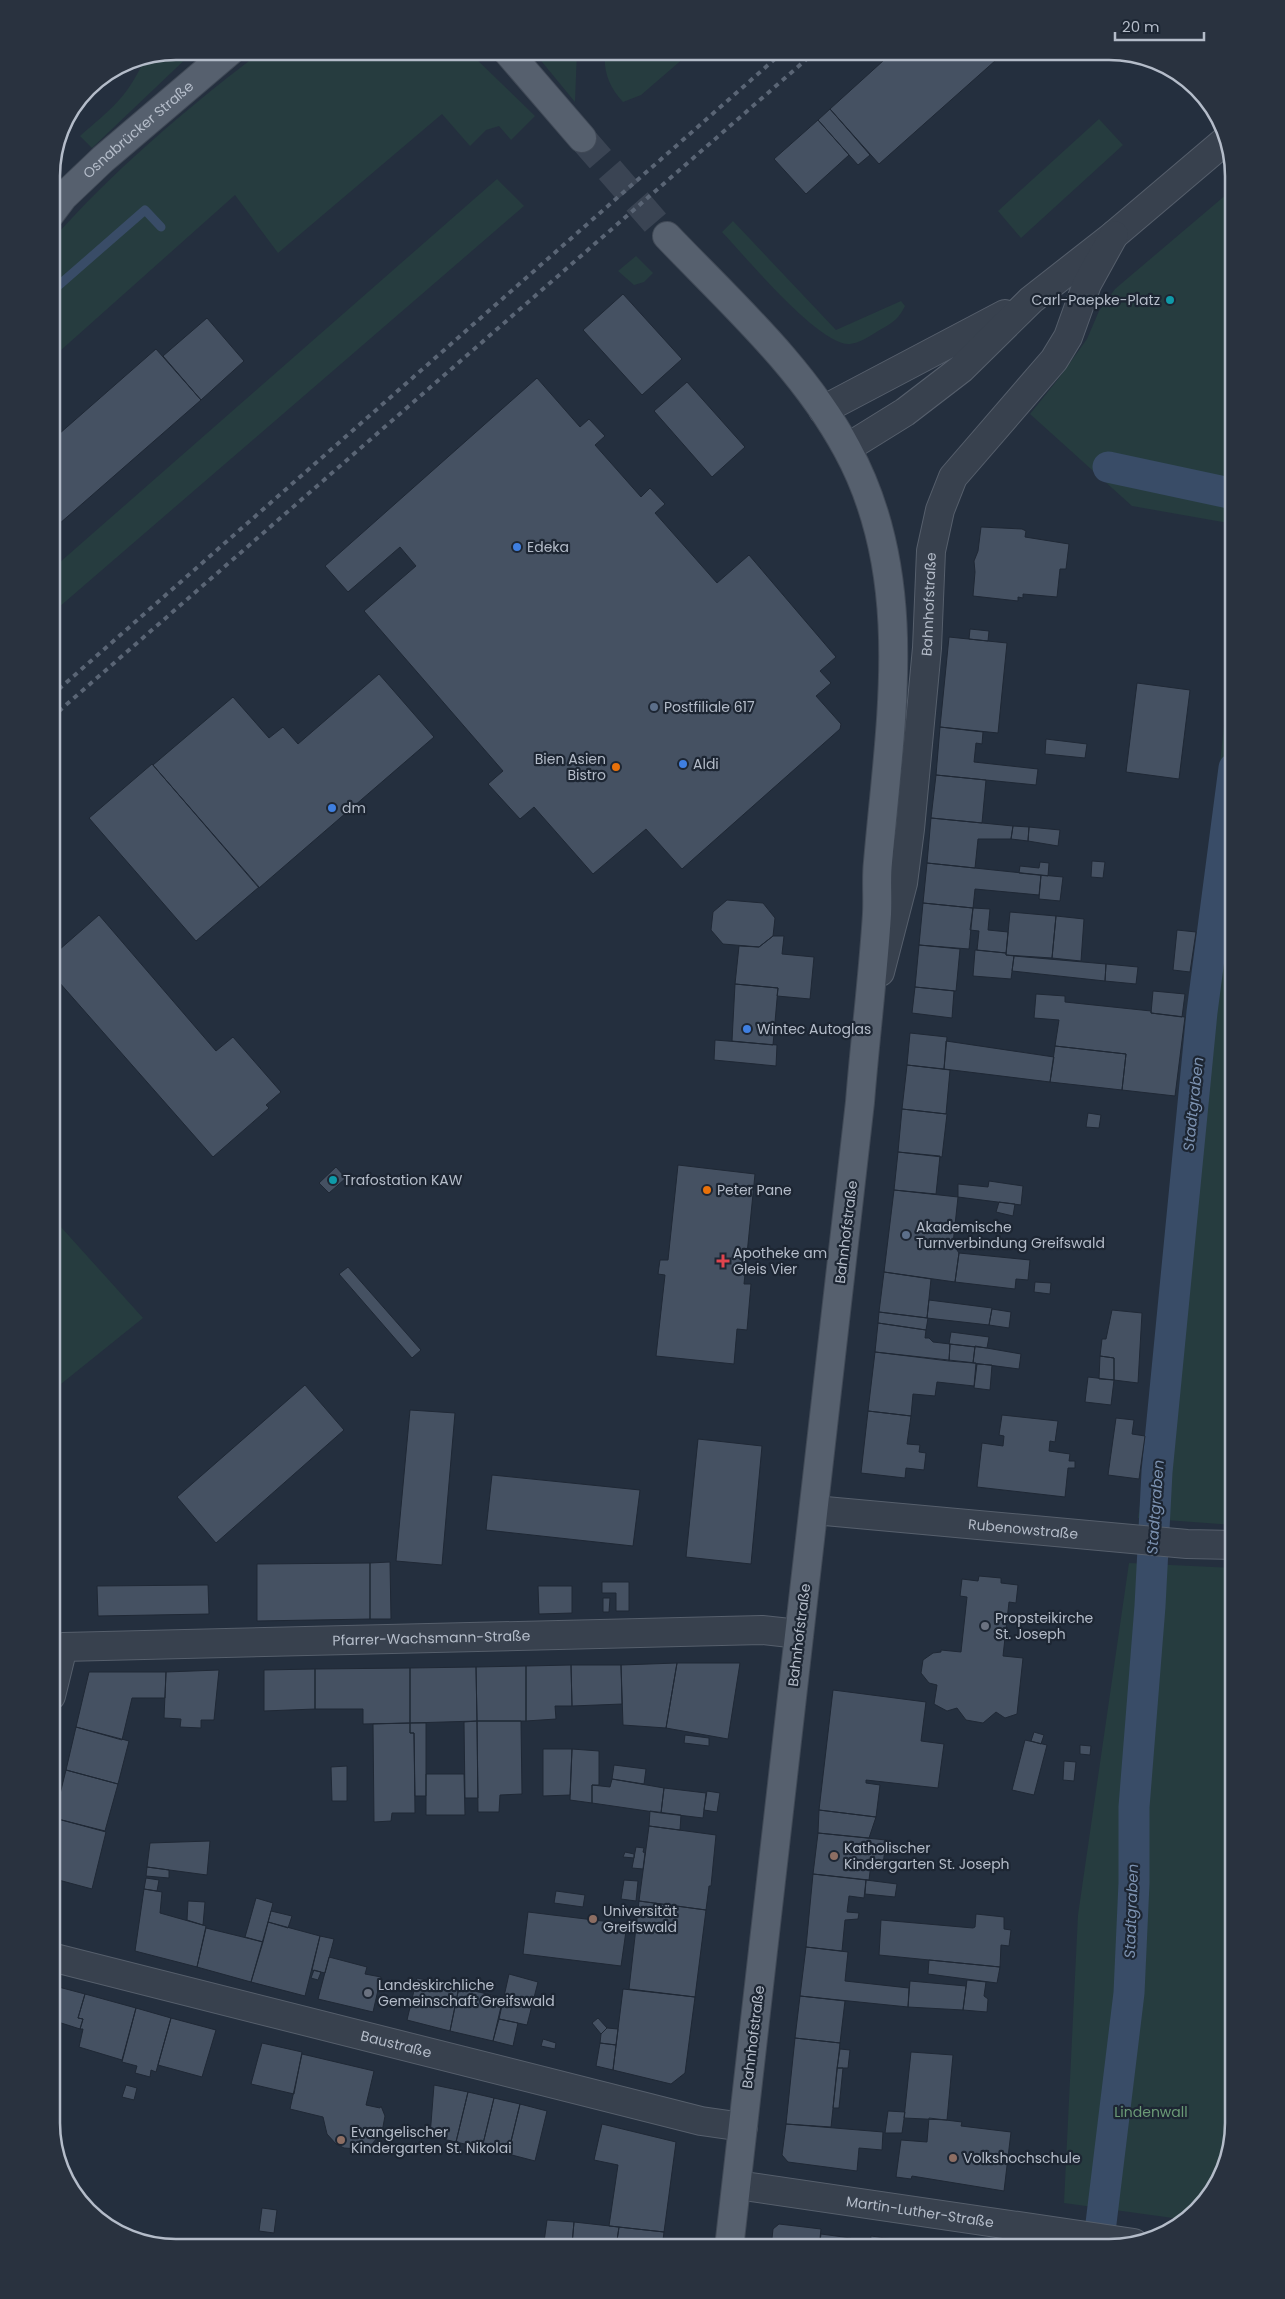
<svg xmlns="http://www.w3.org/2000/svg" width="1285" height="2299" viewBox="0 0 1285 2299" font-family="Poppins,sans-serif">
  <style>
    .green { fill: #263c3f }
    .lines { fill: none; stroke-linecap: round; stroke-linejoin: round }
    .stream { stroke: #394c67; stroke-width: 9 }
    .canal { stroke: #394c67; stroke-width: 31 }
    .building { fill: #455162; stroke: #1f2835 }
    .major-tunnel { stroke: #3a4453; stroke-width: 28; stroke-dasharray: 28 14; stroke-linecap: butt }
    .minor-casing { stroke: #565f6c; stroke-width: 30 }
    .major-casing { stroke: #414a57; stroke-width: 30 }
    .minor { stroke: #38414e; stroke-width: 28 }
    .major { stroke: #56606e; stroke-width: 28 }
    .rail { stroke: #5a6575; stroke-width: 4; stroke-dasharray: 5 5; stroke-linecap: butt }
    .culture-dot { fill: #0f9aa8; stroke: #1d2633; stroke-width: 2 }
    .shop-dot { fill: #3f7fe0; stroke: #1d2633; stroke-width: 2 }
    .service-dot { fill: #5c6f8a; stroke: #1d2633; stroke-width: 2 }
    .food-dot { fill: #e8710a; stroke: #1d2633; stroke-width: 2 }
    .health-dot { fill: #e0444e; stroke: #1d2633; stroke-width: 2 }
    .worship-dot { fill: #6b7280; stroke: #1d2633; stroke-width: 2 }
    .education-dot { fill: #8d6e63; stroke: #1d2633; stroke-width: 2 }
    .labels { text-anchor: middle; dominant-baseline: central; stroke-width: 4.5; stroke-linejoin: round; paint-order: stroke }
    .street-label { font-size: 14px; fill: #b4bcc9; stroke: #1d2633 }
    .poi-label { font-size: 14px; fill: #b4bcc9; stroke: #1d2633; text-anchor: start }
    .park-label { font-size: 14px; fill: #6b9a76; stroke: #1d2633 }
    .water-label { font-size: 15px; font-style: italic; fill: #7c92b1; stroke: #1d2633 }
    .rim { fill: none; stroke: #b4bcc9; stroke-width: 2.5 }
  </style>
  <rect width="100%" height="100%" fill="#242f3e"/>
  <path class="green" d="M177,51H194L92,148L80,136C111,109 128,97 145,58Z
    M262,51H468L535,116L511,140L499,126L486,130L470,146L442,114L278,253L235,195L51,359V241C115,169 186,109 262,51Z
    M533,51H577L575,102Z
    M605,51H692L641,95L623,102C609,87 603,71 605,51Z
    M104,77L96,91L69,116L88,88Z
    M1099,119L1123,145L1021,238L998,211Z
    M497,179L524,206L51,614V570Z
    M1234,188V524L1132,506L1030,414L1059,378L1087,339L1099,311L1115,289Z
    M733,221L836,330L901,301L905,306C898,320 892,323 878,331C870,336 860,343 850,344C819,346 745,256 722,232Z
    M636,256L653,273L644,282L634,285L618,271Z
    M1234,629V1525L1138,1518L1150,1439Z
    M51,1216L143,1318L51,1392Z
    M1129,1563L1234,1568V2123L1212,2192L1180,2219L1064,2203L1078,1915Z"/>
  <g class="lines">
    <path class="stream" d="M51,292L145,210L161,227"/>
    <path class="canal" d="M1108,467L1234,494
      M1098,2248L1129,1993L1134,1883V1807L1150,1606L1157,1472L1202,1012L1234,768"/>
  </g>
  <path class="building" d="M894,51L1005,52L879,164L830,109Z
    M830,109L870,155L858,165L818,120Z
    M818,120L849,155L806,194L774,159Z
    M623,294L682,359L642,395L583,330Z
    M207,318L244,361L201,400L163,356Z
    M156,349L201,400L51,531V441Z
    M537,378L580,427L589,419L605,436L595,445L641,497L650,488L665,504L655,513L717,583L749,555L836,657L820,671L831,683L816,696L841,724L840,729L682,869L646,829L593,874L534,807L520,819L488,784L503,771L364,611L416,566L400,547L348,592L325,566Z
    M687,382L745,447L712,477L654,411Z
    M981,527L1022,529L1026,531L1025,537L1069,544L1066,569H1060L1057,597L1023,594V598L1018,597V601L973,596L975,572L974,561L978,551Z
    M970,629L989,631L988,641L969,639Z
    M949,637L1007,643L998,733L940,727Z
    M379,674L434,737L259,888L153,765L233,697L269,738L283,727L298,744Z
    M1137,683L1190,690L1179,779L1126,772Z
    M940,727L983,732L982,744L976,743L974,762L1038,769L1036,785L936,775Z
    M1046,739L1087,744L1085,758L1045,754Z
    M152,764L259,887L196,941L89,818Z
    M936,775L986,780L982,823L931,818Z
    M931,818L1013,826L1011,839H978L975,868L927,863Z
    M1013,826L1029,827L1028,841L1011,839Z
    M1029,827L1060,830L1058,846L1028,841Z
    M1092,861L1105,862L1103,878L1091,877Z
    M1040,862L1049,863L1048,876L1019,873L1020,866L1039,868Z
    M927,863L1041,875L1039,895L975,889L973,908L923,903Z
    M1041,875L1063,877L1060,901L1039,899Z
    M727,900L763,903L775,918L773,936L759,947L723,944L711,930L713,912Z
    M923,903L973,908L969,949L919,945Z
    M973,908L990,909L988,930L1008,932L1006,953L977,950L979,931L970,930Z
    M1010,912L1056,916L1052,958L1006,955Z
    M99,915L216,1051L233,1037L281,1092L266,1105L269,1108L213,1157L51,973V957Z
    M1056,916L1084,919L1081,961L1052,958Z
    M1177,930L1196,932L1190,972L1173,970Z
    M773,936H784L782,954L814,957L810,999L777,996L778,988L735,984L739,946L759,947Z
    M919,945L960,949L956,991L915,987Z
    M975,950L1006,953V955L1014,956L1011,979L973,976Z
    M1014,956L1106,964L1105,981L1012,971Z
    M1106,964L1138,967L1136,984L1105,981Z
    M735,984L778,988L773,1045L732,1041Z
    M915,987L954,991L952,1018L912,1013Z
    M1153,991L1185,994L1182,1017L1151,1013Z
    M1036,994L1065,996V1002L1151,1011V1013L1185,1017L1175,1096L1122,1090L1126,1054L1055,1046L1059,1020L1034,1018Z
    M910,1033L947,1037L944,1069L907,1065Z
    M715,1040L777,1045L776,1066L714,1060Z
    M946,1041L1054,1057L1050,1082L944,1069Z
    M1055,1046L1126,1054L1122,1090L1050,1082Z
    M907,1065L950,1070L946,1114L902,1109Z
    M902,1109L947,1114L942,1157L898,1152Z
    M1088,1113L1101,1115L1099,1128L1086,1127Z
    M898,1152L940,1156L936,1194L894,1190Z
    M678,1165L755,1174L744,1284H751L747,1330L737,1329L734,1364L656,1356L665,1275L658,1274L660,1260H668Z
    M336,1167L346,1178L329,1193L319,1183Z
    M989,1181L1023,1186L1021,1205L958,1197V1184L988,1187Z
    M894,1190L958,1197L953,1244L959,1253L955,1282L884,1272Z
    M999,1202L1015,1204L1013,1216L996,1212Z
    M959,1253L1030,1260L1028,1280L1016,1279L1015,1289L955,1282Z
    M348,1267L421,1350L412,1358L339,1274Z
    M884,1272L931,1279L927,1318L879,1312Z
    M1035,1282L1051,1283L1050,1294L1034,1292Z
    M929,1300L992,1308L989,1325L927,1318Z
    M992,1309L1011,1312L1009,1328L989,1325Z
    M1112,1310L1142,1313L1138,1383L1114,1380V1358L1100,1356L1102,1339H1106Z
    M879,1312L928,1318L926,1330L878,1323Z
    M878,1323L926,1330L925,1338H929L933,1342L950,1344L949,1361L875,1352Z
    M951,1332L989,1337L987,1348L949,1344Z
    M950,1344L975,1347L973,1363L949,1361Z
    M975,1346L1021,1354L1019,1369L973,1363Z
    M875,1352L976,1363L974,1386L937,1382L935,1396L913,1394L911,1416L868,1411Z
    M1100,1356L1114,1358V1380L1099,1379Z
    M977,1364L992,1365L990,1390L974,1388Z
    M1088,1377L1114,1380L1111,1405L1085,1402Z
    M305,1385L344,1430L216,1543L177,1497Z
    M410,1410L455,1413L442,1565L396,1561Z
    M868,1411L911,1416L907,1444L920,1445L919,1452L926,1453L924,1470L906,1468L905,1478L861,1473Z
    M1002,1415L1058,1421L1055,1442L1050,1441L1049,1451L1070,1454L1069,1461H1075V1468H1068L1065,1497L977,1487L982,1443L1003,1446L1004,1436L999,1435Z
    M1116,1418L1134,1420L1132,1434L1145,1436L1139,1479L1108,1475Z
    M698,1439L762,1446L751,1564L686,1557Z
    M492,1475L640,1490L633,1546L486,1530Z
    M390,1562L391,1619H370V1563Z
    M370,1563V1619L257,1621V1564Z
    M979,1576L1001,1578V1583L1018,1585L1016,1603L1009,1602L1003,1656L1023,1658L1017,1714L1005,1718L996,1712L983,1723L966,1720L957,1708L947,1711L934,1704L937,1685L929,1683L921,1673L923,1660L933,1653L941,1652V1650L961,1652L967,1597L960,1596L962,1579L978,1581Z
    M602,1582H629V1611H616V1593H602Z
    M208,1585L209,1614L98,1616L97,1586Z
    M538,1586H572V1613L539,1614Z
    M603,1598H610L609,1612H603Z
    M677,1663L666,1728L623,1725L621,1665Z
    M677,1663H740L728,1739L666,1728Z
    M571,1665L572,1706H555L556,1719L526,1721V1666Z
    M571,1665H621L622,1704L572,1706Z
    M526,1666V1721H477L476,1667Z
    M476,1667L477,1721L410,1723V1668Z
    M410,1668V1723L363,1724V1709H315V1669Z
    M315,1669V1709L264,1711V1670Z
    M219,1670L214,1720H201V1728L180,1727L181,1719L164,1718L166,1672Z
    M89,1672H166L165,1698H132L122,1740L76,1727Z
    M833,1690L926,1702L921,1741L944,1744L938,1788L866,1780V1783L880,1785L876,1817L819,1810Z
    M477,1721H521L522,1794L500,1795L499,1812H478Z
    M477,1721L478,1798H465L464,1722Z
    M410,1723H426V1796H415L414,1733H410Z
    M410,1723V1733H414L415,1813H392L391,1821L374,1822L373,1724Z
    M76,1727L129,1741L118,1784L66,1770Z
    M1034,1732L1044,1735L1041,1744L1031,1741Z
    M685,1735L709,1738V1746L684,1743Z
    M1025,1740L1047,1745L1034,1795L1012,1790Z
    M1080,1745L1091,1746L1090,1755L1080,1754Z
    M543,1749H572L570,1795L543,1796Z
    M572,1749L599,1751V1785H592V1803L570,1800Z
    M1064,1761L1076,1762L1074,1781L1063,1780Z
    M614,1765L646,1769L644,1784L612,1779Z
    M347,1766V1801H332L331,1767Z
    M66,1770L118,1784L105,1831L54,1818Z
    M426,1774H464L465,1815H426Z
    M612,1779L664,1788L661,1813L592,1803V1785L610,1787Z
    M664,1788L706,1793L703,1818L661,1813Z
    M707,1791L720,1793L717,1812L704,1810Z
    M819,1810L876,1817L869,1838L818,1833Z
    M650,1811L681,1815L680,1830L649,1826Z
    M54,1818L106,1832L92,1889L51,1878V1830Z
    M649,1826L716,1835L711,1886H709L706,1910L639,1901Z
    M818,1833L886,1840L883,1865L871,1864L869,1880L813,1874Z
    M210,1841L207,1875L147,1867L150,1843Z
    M636,1847L644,1848L643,1852L645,1853L643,1869L632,1868Z
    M625,1852L634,1854V1858L623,1857Z
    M147,1867L169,1870V1878L146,1876Z
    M813,1874L866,1880L864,1898L849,1896L847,1912L859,1913L858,1919L845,1920L842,1951L806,1947Z
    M146,1878L159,1880L157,1891L144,1889Z
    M624,1880L638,1881L636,1901L621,1899Z
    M866,1880L897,1884L895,1897L865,1894Z
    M144,1889L162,1892L160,1913L206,1926L197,1967L135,1951Z
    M556,1891L585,1895L583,1907L554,1903Z
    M256,1898L273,1903L263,1942L245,1937Z
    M188,1901L205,1902L203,1925L187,1920Z
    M639,1901L706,1910L695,1997L629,1989Z
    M271,1911L292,1916L288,1928L268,1922Z
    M528,1912L627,1924L621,1966L523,1954Z
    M976,1914L1004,1917V1929L1011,1930L1009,1946L1001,1945L1000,1967L879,1955L881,1920L973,1928L975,1927Z
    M268,1922L320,1936L305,1996L251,1982Z
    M206,1928L263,1942L251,1982L197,1967Z
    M320,1936L334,1939L325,1973L312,1970Z
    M806,1947L848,1952L845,1981L909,1988L908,2007L800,1996Z
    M329,1957L367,1967L365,1974L381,1977L373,2012L318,1999Z
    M929,1960L1000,1967L997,1983L928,1974Z
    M314,1970L321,1972L318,1980L311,1978Z
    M509,1974L538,1982L527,2025L499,2019Z
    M417,1978L459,1987L450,2031L407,2020Z
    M967,1980L986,1982L984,1996L988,1999L987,2012L963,2010Z
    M910,1981L966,1986L963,2010L908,2007Z
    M51,1985L85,1994L78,2018L83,2019L80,2029L58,2022L55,2035L51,2034Z
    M459,1987L503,1998L493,2041L450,2031Z
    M623,1989L695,1997L685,2073L671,2084L613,2070Z
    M85,1994L136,2008L122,2060L79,2047L83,2029H80L83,2019L78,2018Z
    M800,1996L845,2001L840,2043L795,2038Z
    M136,2008L171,2018L156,2072L151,2070L150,2077L135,2073L137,2066L122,2062Z
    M171,2018L216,2030L202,2077L158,2065Z
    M598,2018L607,2028L601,2034L592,2023Z
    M499,2019L518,2023L513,2046L493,2041Z
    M607,2028L618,2029L616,2045L600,2043L601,2034Z
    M795,2038L840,2043L831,2127L786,2124Z
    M543,2039L556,2043L555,2049L541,2046Z
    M262,2043L302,2052L294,2094L251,2084Z
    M600,2043L616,2045L613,2070L596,2066Z
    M840,2049L850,2050L848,2068H837Z
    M911,2052L953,2055L947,2120L904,2118Z
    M302,2054L374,2071L366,2105L380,2108L381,2106L385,2116L382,2132L372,2144L359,2149L344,2148L336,2144L327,2134L323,2117L290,2109Z
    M837,2068H843L839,2108H833Z
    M126,2085L137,2088L134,2100L122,2097Z
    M434,2085L468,2092L456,2142L430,2136Z
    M468,2092L494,2098L482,2148L456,2142Z
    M494,2098L520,2104L508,2154L482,2148Z
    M520,2104L547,2111L535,2161L508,2154Z
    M888,2111L905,2112L902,2133H885Z
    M929,2118L962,2122L961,2126L1011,2132L1004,2191L912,2176L911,2179L896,2177L901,2140L927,2142Z
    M602,2124L676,2142L664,2232L609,2226L618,2165L594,2160Z
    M786,2124L883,2132L882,2150L859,2148L857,2171L788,2162L782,2155Z
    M262,2208L277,2210L274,2233L259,2231Z
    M547,2220L574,2222L572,2244L544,2242Z
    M574,2222L619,2227L617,2240H611L609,2248L572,2245Z
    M779,2224L821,2229L819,2248H771L773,2229Z
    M619,2227L664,2232L662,2248H616Z
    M821,2234L851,2238L850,2248H819Z
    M871,2236L958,2248H870Z"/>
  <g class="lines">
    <path class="major-tunnel" d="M582,138L667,236"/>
    <g class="minor-casing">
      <g id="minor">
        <path d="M823,410L1005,314"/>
        <path d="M847,448L905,412L961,369L1031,300L1114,235L1226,140"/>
        <path id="s1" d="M880,972L903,883L910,829L927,648L931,551L940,510L953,477L1054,360L1068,337L1087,284L1114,235"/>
        <path id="s2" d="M814,1510L1187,1544L1234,1545"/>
        <path id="s3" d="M51,1696L63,1647L762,1630L799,1634"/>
        <path id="s4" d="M51,1957L701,2121L743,2127"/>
        <path id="s5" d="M737,2185L1134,2243"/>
      </g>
    </g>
    <g class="major-casing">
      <g id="major">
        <path d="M507,51L582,138"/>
        <path id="s6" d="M51,213L63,197L103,159L230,51"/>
        <path d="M667,236C730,302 803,367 847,449C917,577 890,723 878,862C876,879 878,896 877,914C873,977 865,1039 860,1102L729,2248"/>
      </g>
    </g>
    <use href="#minor" class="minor"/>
    <use href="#major" class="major"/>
    <path class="rail" d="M51,696L784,51
      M51,718L816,51"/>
  </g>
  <g class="culture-dot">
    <circle cx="1170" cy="300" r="5"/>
    <circle cx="333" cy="1180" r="5"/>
  </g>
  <g class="shop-dot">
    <circle cx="517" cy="547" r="5"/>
    <circle cx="683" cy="764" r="5"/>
    <circle cx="332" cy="808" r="5"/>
    <circle cx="747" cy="1029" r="5"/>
  </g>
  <g class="service-dot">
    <circle cx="654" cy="707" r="5"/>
    <circle cx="906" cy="1235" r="5"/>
  </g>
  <g class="food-dot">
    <circle cx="616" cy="767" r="5"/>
    <circle cx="707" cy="1190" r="5"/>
  </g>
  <path class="health-dot" d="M720.5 1253.5h5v5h5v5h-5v5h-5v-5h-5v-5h5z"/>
  <g class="worship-dot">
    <circle cx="985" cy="1626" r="5"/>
    <circle cx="368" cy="1993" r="5"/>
  </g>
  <g class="education-dot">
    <circle cx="834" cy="1856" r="5"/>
    <circle cx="593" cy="1919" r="5"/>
    <circle cx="341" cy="2140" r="5"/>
    <circle cx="953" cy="2158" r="5"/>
  </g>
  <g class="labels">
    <g class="street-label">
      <text stroke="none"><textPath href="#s6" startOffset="121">Osnabrücker Straße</textPath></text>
      <text stroke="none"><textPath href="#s1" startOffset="372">Bahnhofstraße</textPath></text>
      <text transform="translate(846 1232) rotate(-83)">Bahnhofstraße</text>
      <text stroke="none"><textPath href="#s2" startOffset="210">Rubenowstraße</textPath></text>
      <text transform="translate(799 1635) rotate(-83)">Bahnhofstraße</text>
      <text stroke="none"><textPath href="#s3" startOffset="419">Pfarrer-Wachsmann-Straße</textPath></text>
      <text transform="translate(753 2037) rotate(-83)">Bahnhofstraße</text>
      <text stroke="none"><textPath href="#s4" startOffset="356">Baustraße</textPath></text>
      <text stroke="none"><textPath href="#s5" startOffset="185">Martin-Luther-Straße</textPath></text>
    </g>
    <g class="poi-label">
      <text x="1160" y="300" text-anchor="end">Carl-Paepke-Platz</text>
      <text x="527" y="547">Edeka</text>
      <text x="664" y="707">Postfiliale 617</text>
      <text x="606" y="759" text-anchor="end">Bien Asien<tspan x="606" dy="16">Bistro</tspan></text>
      <text x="693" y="764">Aldi</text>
      <text x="342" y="808">dm</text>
      <text x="757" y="1029">Wintec Autoglas</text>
      <text x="343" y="1180">Trafostation KAW</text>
      <text x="717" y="1190">Peter Pane</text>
      <text x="916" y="1227">Akademische<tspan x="916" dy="16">Turnverbindung Greifswald</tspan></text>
      <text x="733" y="1253">Apotheke am<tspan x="733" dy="16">Gleis Vier</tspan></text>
      <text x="995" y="1618">Propsteikirche<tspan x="995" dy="16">St. Joseph</tspan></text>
      <text x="844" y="1848">Katholischer<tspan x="844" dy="16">Kindergarten St. Joseph</tspan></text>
      <text x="603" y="1911">Universität<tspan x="603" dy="16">Greifswald</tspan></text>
      <text x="378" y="1985">Landeskirchliche<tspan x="378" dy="16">Gemeinschaft Greifswald</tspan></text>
      <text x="351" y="2132">Evangelischer<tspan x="351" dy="16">Kindergarten St. Nikolai</tspan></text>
      <text x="963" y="2158">Volkshochschule</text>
    </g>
    <g class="park-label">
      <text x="1151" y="2112">Lindenwall</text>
    </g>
    <g class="water-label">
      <text transform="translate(1193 1104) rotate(-84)">Stadtgraben</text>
      <text transform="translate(1155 1507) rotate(-86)">Stadtgraben</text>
      <text transform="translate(1131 1911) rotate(-88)">Stadtgraben</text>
    </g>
  </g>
  <path d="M0 0H1285V2299H0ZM176 60H1109A116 116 0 0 1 1225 176V2123A116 116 0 0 1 1109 2239H176A116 116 0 0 1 60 2123V176A116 116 0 0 1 176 60Z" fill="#29323f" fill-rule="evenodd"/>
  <path class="rim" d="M176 60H1109A116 116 0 0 1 1225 176V2123A116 116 0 0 1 1109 2239H176A116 116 0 0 1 60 2123V176A116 116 0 0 1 176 60Z"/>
  <path d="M1115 32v8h89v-8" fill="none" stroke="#b4bcc9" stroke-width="2.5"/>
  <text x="1122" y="32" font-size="15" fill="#b4bcc9" stroke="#1d2633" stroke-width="4" paint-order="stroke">20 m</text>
</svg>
